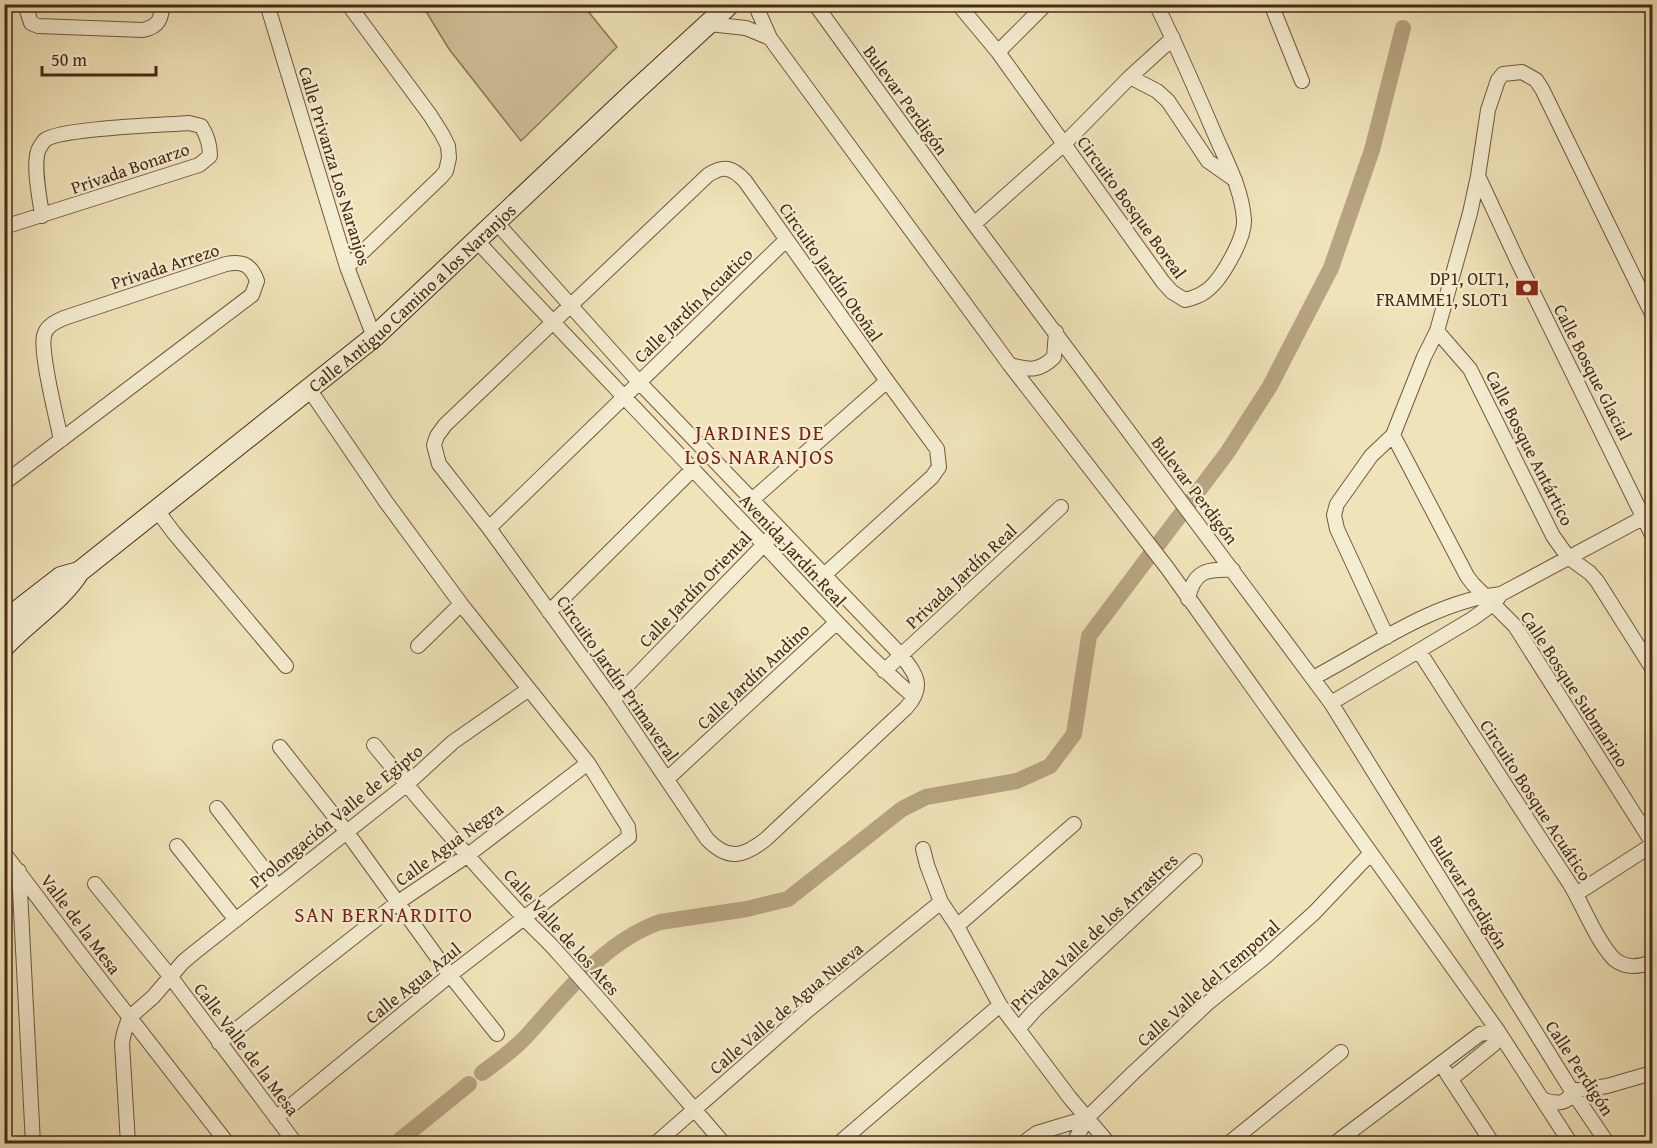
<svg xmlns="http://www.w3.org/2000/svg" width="1657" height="1148" viewBox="0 0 1657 1148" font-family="'Gentium Book Plus',serif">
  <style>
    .pitch { fill: #d3c49d; stroke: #8d7759; stroke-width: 1.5 }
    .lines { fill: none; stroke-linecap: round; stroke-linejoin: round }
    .canal { stroke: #b7a481; stroke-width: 16 }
    .street-casing { stroke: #71583e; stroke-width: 16 }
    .secondary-casing { stroke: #472a15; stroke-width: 22 }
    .street { stroke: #f5edd2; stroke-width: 14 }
    .secondary { stroke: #f5edd2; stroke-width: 20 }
    .labels { text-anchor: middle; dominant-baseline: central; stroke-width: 4.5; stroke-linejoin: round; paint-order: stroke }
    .street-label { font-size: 18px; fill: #472a15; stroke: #f5edd2 }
    .poi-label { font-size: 18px; fill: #472a15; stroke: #f5edd2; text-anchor: end }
    .quarter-label { font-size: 21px; letter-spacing: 1.5px; fill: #7a1f14; stroke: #f5edd2 }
  </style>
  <rect width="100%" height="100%" fill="#f0e3b9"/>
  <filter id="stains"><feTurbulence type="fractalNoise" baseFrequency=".00333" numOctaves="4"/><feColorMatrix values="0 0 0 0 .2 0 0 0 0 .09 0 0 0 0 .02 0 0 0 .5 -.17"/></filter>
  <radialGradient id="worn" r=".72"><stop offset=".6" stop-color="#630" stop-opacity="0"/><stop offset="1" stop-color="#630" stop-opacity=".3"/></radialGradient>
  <path class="pitch" d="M422,5H583L617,47L521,141L449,49Z"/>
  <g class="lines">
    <path class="canal" d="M482,1073C499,1060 518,1047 531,1031C568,990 606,941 660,922L747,909L788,899L902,809L926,797L1017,781L1050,766L1074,734L1089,636L1227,453L1270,386L1331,268L1372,150L1403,28
      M395,1144L469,1084"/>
    <g class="street-casing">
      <path id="street" d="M25,4L31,23L38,26L143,30C158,27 162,19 162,4
        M267,4L347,267L374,337
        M755,4L770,38
        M815,4L974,224L1331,703L1572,1091L1608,1144
        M958,4L998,52L1163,282L1172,292L1185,300C1193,298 1200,296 1206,291C1221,281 1245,238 1244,220C1242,188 1225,159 1213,130C1195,88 1177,46 1156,4
        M1271,4L1302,81
        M709,24L746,28L770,38L1010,365L1168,569L1498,1031L1571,1144
        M998,52L1046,4
        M1130,77L1157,91L1168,101L1208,161L1235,180
        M1478,176L1519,264L1652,535
        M496,222L639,382L901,655C917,675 925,687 906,708L766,839C743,857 728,861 707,839L613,700L489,528L439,464L434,445L437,436L445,425L571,305L708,175C724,165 732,167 745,181L887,381L937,449L939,467L932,477L823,576
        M974,224L1064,144L1130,77L1173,38
        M4,227L199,165L210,156C210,145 207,135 201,126L189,123C164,125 61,128 45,140C43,142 39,148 38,151C33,168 40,199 42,216
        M477,241C561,332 648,421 733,512C793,574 849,640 914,697
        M347,267L441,177L446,171L449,158L448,146L442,134L430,115L348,4
        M1437,331L1470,369L1553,536L1568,557L1590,573L1597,581L1652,668
        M1010,365C1029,370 1039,372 1054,357L1056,332
        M1393,435L1467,576L1473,584L1515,626L1652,842
        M4,483L252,295L257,281C251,264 242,261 226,264L64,318C55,322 46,326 44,336C40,354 57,419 61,440
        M753,499L887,381
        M156,509L174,533L286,666
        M489,528L786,240
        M1188,599C1194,570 1207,569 1233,570
        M549,612L693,469
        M1387,637L1337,529L1334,515L1337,504L1371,456L1393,435L1424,357L1437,331L1470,213L1478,176L1488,110L1498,80L1503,74L1522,72L1536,80L1542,89L1652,314
        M418,646L461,604
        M1419,651C1469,729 1519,807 1570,884C1584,907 1596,940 1614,959C1626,969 1639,967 1652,962
        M884,671L1061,507
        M1313,678C1372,647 1434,601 1501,594L1652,513
        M613,700L779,529
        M1331,703L1472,619L1493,604L1499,597
        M374,745C422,804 472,862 524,918C535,930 548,941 559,954C615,1016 669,1080 724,1144
        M280,747L346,831L450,975L497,1034
        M667,779L836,623
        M217,808L277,886
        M177,846L236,920
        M923,849L927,865L941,902L957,926L1000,1005L1070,1098L1109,1144
        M4,853L82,956L228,1144
        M19,871L33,1144
        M95,884L170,976L296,1144
        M1576,894L1652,845
        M957,926L1074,824
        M1019,1028L1035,1010L1195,861
        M219,1043L397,903L468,855L588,763
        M1446,1072L1493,1144
        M1544,1100C1556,1104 1568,1105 1572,1091L1607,1086L1652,1073
        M276,1118L450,975L629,837L628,827L588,763L461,604L386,502L309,389
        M128,1144L122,1043L124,1033L129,1018L153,997L183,962L195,952L406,785L453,742L529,689
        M655,1144L808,1010L941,902
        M838,1144L1000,1005
        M1022,1144L1037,1133L1087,1118
        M1073,1144L1087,1118L1133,1073L1209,1002L1265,957L1314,913L1371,853
        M1228,1144L1341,1052
        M1334,1144L1480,1034L1498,1031L1494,1044L1451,1079"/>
    </g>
    <g class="secondary-casing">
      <g id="secondary">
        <path d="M4,621L61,577L79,572"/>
        <path id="s1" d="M4,647C27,622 63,599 79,572L374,337L635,91L730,4"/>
      </g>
    </g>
    <use href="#street" class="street"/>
    <use href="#secondary" class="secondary"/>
  </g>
  <defs>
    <g id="bank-bare" transform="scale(1.8)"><path d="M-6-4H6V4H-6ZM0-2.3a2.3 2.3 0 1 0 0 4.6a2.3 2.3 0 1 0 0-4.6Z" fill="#8f2418" stroke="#f5edd2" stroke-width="2.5" paint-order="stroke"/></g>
  </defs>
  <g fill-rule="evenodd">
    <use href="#bank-bare" x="1527" y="288"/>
  </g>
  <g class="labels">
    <g class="street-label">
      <text transform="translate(906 100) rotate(54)">Bulevar Perdigón</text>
      <text transform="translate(335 166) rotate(73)">Calle Privanza Los Naranjos</text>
      <text transform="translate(130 168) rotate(-19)">Privada Bonarzo</text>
      <text transform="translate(1132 207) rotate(54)">Circuito Bosque Boreal</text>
      <text transform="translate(165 266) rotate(-18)">Privada Arrezo</text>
      <text transform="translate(831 272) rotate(55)">Circuito Jardín Otoñal</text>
      <text stroke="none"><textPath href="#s1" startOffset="538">Calle Antiguo Camino a los Naranjos</textPath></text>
      <text transform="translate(693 305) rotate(-44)">Calle Jardín Acuatico</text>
      <text transform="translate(1593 372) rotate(63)">Calle Bosque Glacial</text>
      <text transform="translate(1530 448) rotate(63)">Calle Bosque Antártico</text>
      <text transform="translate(1195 490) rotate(53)">Bulevar Perdigón</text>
      <text transform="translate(793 550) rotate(47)">Avenida Jardín Real</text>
      <text transform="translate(961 576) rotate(-43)">Privada Jardín Real</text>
      <text transform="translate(695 589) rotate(-46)">Calle Jardín Oriental</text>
      <text transform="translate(753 676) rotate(-43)">Calle Jardín Andino</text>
      <text transform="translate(618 678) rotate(55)">Circuito Jardín Primaveral</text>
      <text transform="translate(1575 689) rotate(57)">Calle Bosque Submarino</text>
      <text transform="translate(1536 800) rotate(57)">Circuito Bosque Acuático</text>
      <text transform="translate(336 816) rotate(-39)">Prolongación Valle de Egipto</text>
      <text transform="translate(449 844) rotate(-36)">Calle Agua Negra</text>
      <text transform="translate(1469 892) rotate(58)">Bulevar Perdigón</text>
      <text transform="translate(81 924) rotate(53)">Valle de la Mesa</text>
      <text transform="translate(562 932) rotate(48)">Calle Valle de los Ates</text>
      <text transform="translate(1094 932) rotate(-43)">Privada Valle de los Arrastres</text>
      <text transform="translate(413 983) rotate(-39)">Calle Agua Azul</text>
      <text transform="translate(1208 983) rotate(-41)">Calle Valle del Temporal</text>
      <text transform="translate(786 1008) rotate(-40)">Calle Valle de Agua Nueva</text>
      <text transform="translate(247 1049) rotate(53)">Calle Valle de la Mesa</text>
      <text transform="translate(1580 1068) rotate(57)">Calle Perdigón</text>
    </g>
    <g class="poi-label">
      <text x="1509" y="278">DP1, OLT1,<tspan x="1509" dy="21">FRAMME1, SLOT1</tspan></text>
    </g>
    <g class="quarter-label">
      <text x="760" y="432">JARDINES DE<tspan x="760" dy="24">LOS NARANJOS</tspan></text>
      <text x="384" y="914">SAN BERNARDITO</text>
    </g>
  </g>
  <rect width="1657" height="1148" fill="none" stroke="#f0e3b9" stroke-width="24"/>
  <rect x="6" y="6" width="1645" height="1136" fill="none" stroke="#472a15" stroke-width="3"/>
  <rect x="12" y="12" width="1633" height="1124" fill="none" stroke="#472a15" stroke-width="1.5"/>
  <path d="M42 66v9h114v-9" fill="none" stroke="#472a15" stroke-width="3"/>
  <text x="51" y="66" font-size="18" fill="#472a15" stroke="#f5edd2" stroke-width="4.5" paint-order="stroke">50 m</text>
  <rect width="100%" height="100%" filter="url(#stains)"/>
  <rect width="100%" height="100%" fill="url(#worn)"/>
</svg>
